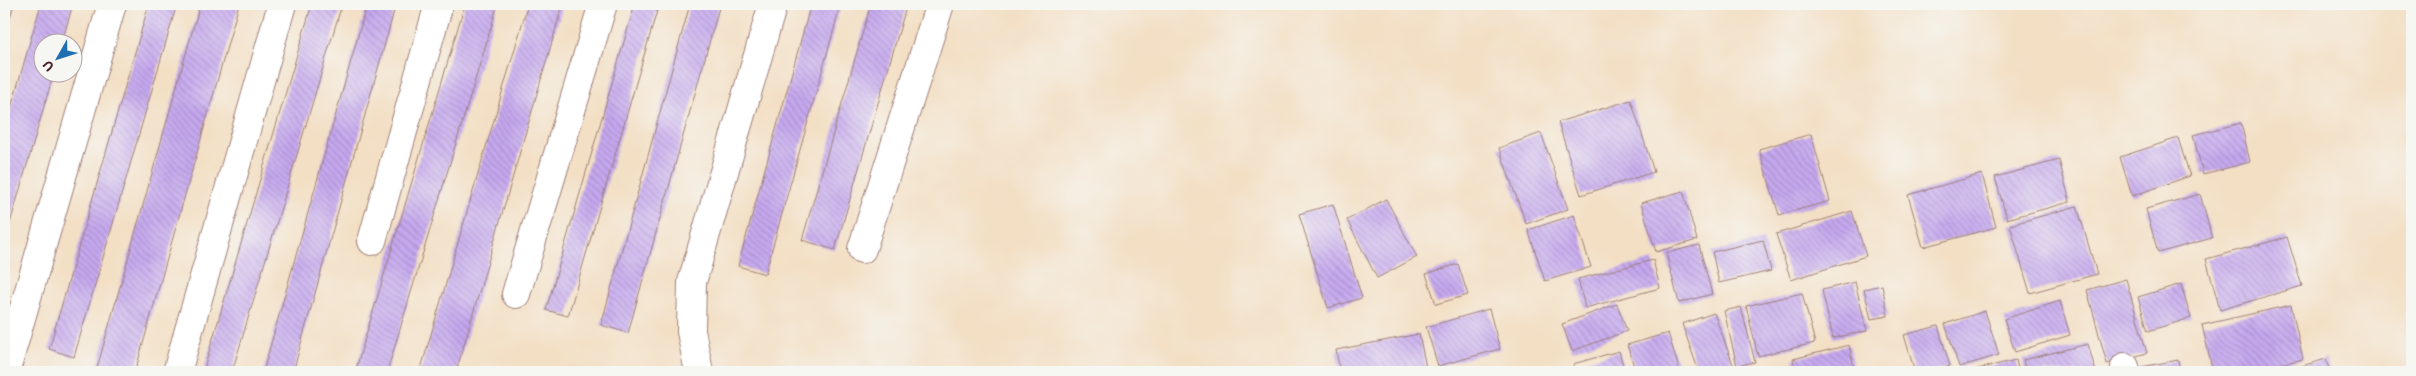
<svg xmlns="http://www.w3.org/2000/svg" width="2416" height="376" viewBox="0 0 2416 376" font-family="Itim,sans-serif">
  <style>
    .building { fill: url(#building-back-hatch) }
    .lines { fill: none; stroke-linecap: round; stroke-linejoin: round }
    .minor-casing { stroke: #9e7f78; stroke-width: 30 }
    .minor { stroke: #fff; stroke-width: 28 }
  </style>
  <defs>
    <pattern id="building-back-hatch" width="6" height="6" patternUnits="userSpaceOnUse" patternTransform="scale(1.25)"><rect width="6" height="6" fill="#c6a9f0"/><path d="M-1 5l2 2M0 0l6 6M5-1l2 2" fill="none" stroke="#a389c3"/></pattern>
  </defs>
  <rect width="100%" height="100%" fill="#f6f6f2"/>
  <filter id="ink" filterUnits="userSpaceOnUse"><feTurbulence type="fractalNoise" baseFrequency=".02" numOctaves="2"/><feDisplacementMap in="SourceGraphic" scale="10" xChannelSelector="R" yChannelSelector="G"/><feConvolveMatrix kernelMatrix="1 2 1 2 8 2 1 2 1" color-interpolation-filters="sRGB"/></filter>
  <filter id="wash" filterUnits="userSpaceOnUse"><feTurbulence type="fractalNoise" baseFrequency=".0096" numOctaves="4" result="noise"/><feDisplacementMap in="SourceGraphic" scale="20" xChannelSelector="R" yChannelSelector="G"/><feGaussianBlur stdDeviation="1.12" result="paint"/><feColorMatrix in="noise" values="0 0 0 0 0 0 0 0 0 0 0 0 0 0 0 0 0 1.4 0 .05"/><feComposite in="paint" operator="in"/></filter>
  <g filter="url(#wash)">
    <rect width="100%" height="100%" fill="#f3dfc4"/>
    <g id="blocks">
      <path class="building" d="M4,4H14L4,38Z
        M41,4H73L62,42H42V72H54L4,244V132Z
        M149,4H177L74,357L49,349Z
        M200,4H239L135,372H111L97,368Z
        M312,4H342L232,372H203Z
        M367,4H396L293,372H263Z
        M465,4H498L387,372H355Z
        M528,4H563L456,372H420Z
        M635,4H659L568,316L546,310Z
        M690,4H720L628,333L601,325Z
        M811,4H841L765,274L738,266Z
        M871,4H907L835,250L802,240Z
        M1631,100L1654,172L1581,195L1558,122Z
        M2241,123L2250,162L2203,174L2193,135Z
        M1541,133L1568,209L1526,224L1499,148Z
        M1811,134L1830,201L1779,215L1759,149Z
        M2178,138L2190,176L2132,196L2120,157Z
        M2059,160L2070,202L2007,219L1995,177Z
        M1982,174L1996,227L1923,247L1908,195Z
        M1683,191L1697,240L1656,252L1641,203Z
        M2200,194L2212,238L2158,253L2146,209Z
        M1386,199L1417,257L1377,278L1347,220Z
        M1333,204L1362,298L1328,308L1299,214Z
        M2077,206L2097,274L2030,293L2010,225Z
        M1852,211L1866,256L1791,280L1776,234Z
        M1574,215L1591,267L1545,281L1528,230Z
        M2287,237L2302,286L2220,310L2206,259Z
        M1763,240L1771,271L1719,283L1712,252Z
        M1699,245L1712,294L1679,303L1666,253Z
        M1653,260L1660,288L1585,308L1578,279Z
        M1458,264L1468,295L1436,304L1426,274Z
        M2126,279L2147,353L2107,364L2087,290Z
        M1855,282L1867,331L1833,338L1822,290Z
        M2181,284L2191,318L2148,331L2138,297Z
        M1882,285L1888,316L1871,319L1864,289Z
        M1802,293L1815,343L1758,356L1746,306Z
        M2060,301L2070,335L2015,352L2004,319Z
        M1617,304L1627,331L1572,351L1562,324Z
        M2291,305L2303,359L2244,372H2213L2202,325Z
        M1741,307L1755,362L1737,366L1724,311Z
        M1489,309L1500,349L1438,366L1426,327Z
        M1985,311L1999,355L1959,367L1945,324Z
        M1714,313L1734,367L1720,372H1699L1682,324Z
        M1938,326L1950,366L1929,372H1915L1904,335Z
        M1668,333L1680,372H1636L1627,345Z
        M1419,334L1427,372H1340L1336,350Z
        M2088,344L2096,372H2026L2023,360Z
        M1849,345L1855,372H1796L1793,359Z
        M1619,351L1625,372H1575L1573,364Z
        M2326,359L2330,372H2289L2288,370Z
        M2016,360L2019,372H1965Z
        M2178,360L2180,372H2131L2130,369Z"/>
    </g>
  </g>
  <g filter="url(#ink)">
    <use href="#blocks" fill-opacity="0" stroke="#9e7f78" stroke-width="1"/>
    <g class="lines">
      <g class="minor-casing">
        <path id="minor" d="M372,241L439,4
          M862,249L940,4
          M516,294L603,4
          M8,363L112,4
          M2125,367L2126,372
          M177,372L282,4
          M699,372L691,331L692,282L773,4"/>
      </g>
      <use href="#minor" class="minor"/>
    </g>
  </g>
  <rect width="2416" height="376" fill="none" stroke="#f6f6f2" stroke-width="20"/>
  <g transform="translate(58 58) rotate(231)"><circle r="24" fill="#f6f6f2" stroke="#b1a0a2"/>
  <path d="M0-4L9 19L0 12L-9 19Z" fill="#1f6fb2"/>
  <text y="-8" font-size="14" font-weight="bold" text-anchor="middle" fill="#4a1f2b">U</text>
  </g>
</svg>
